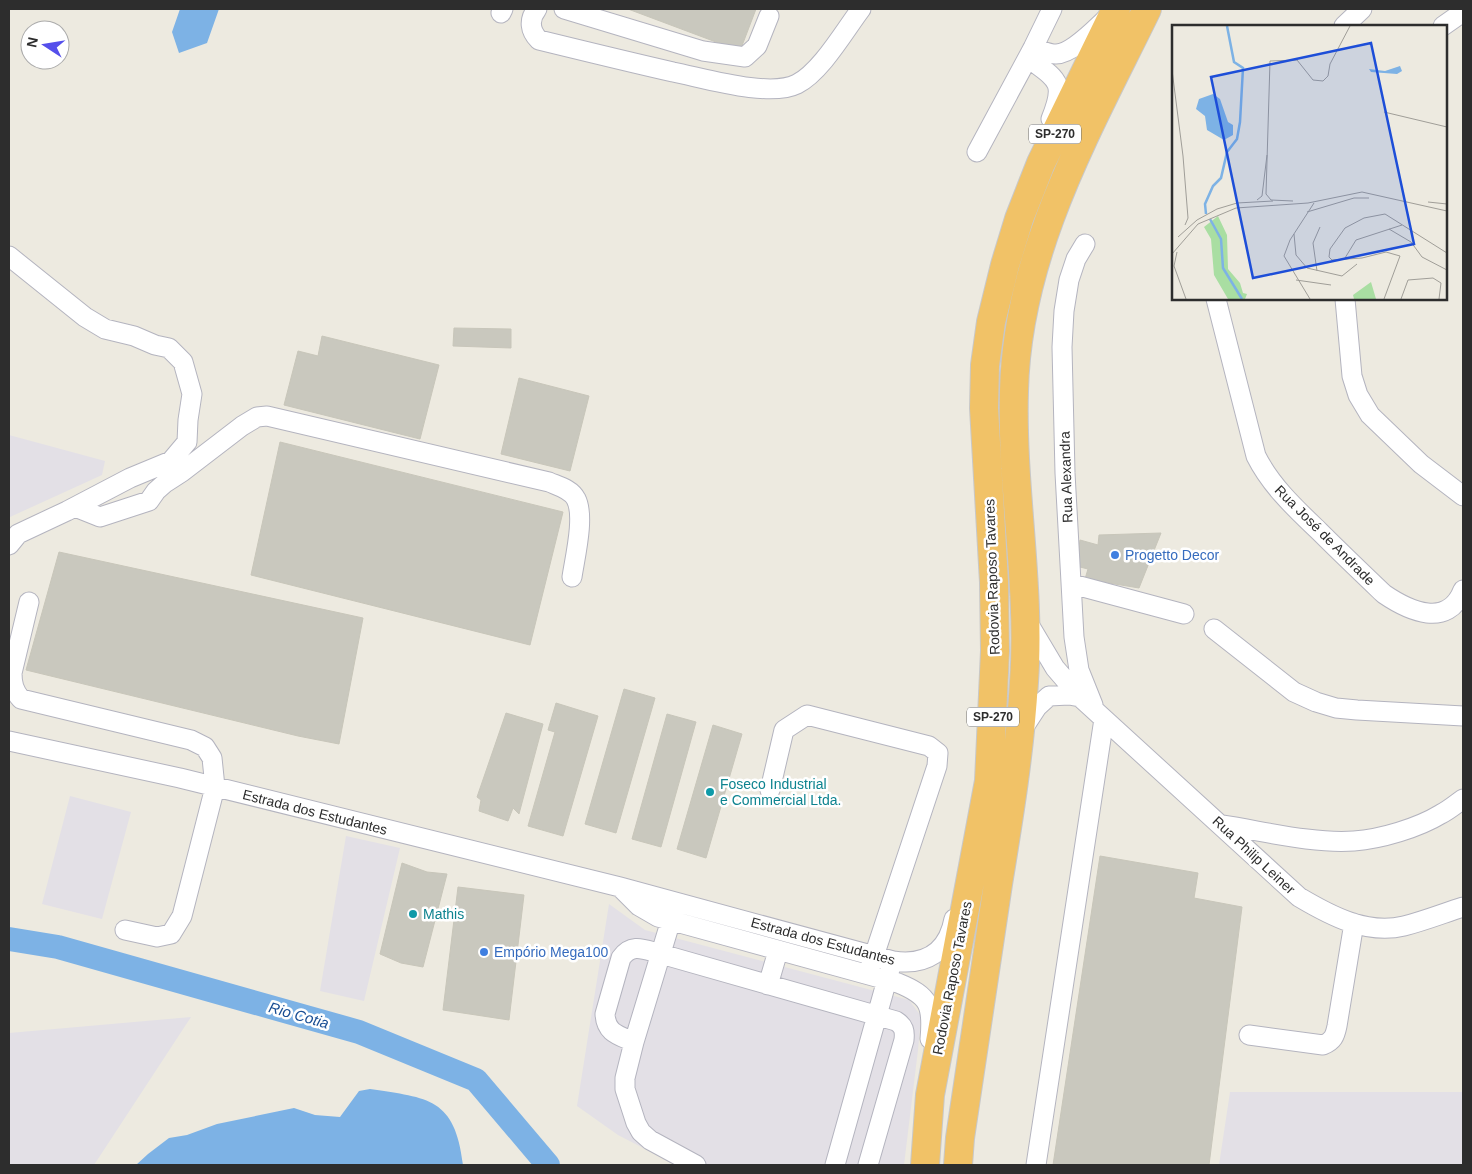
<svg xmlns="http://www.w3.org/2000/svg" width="1472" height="1174" viewBox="0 0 1472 1174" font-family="Arial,sans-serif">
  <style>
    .industrial { fill: #e3e0e6 }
    .water { fill: #7db2e5 }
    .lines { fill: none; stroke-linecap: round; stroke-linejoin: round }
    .river { stroke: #7db2e5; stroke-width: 24 }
    .building { fill: #c9c8be; stroke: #c8c6ba }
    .minor-casing { stroke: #b4b4bf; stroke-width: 21 }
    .highway-casing { stroke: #c8c8c8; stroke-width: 30 }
    .minor { stroke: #fff; stroke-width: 19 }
    .highway { stroke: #f1c267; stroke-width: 28 }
    .shop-dot { fill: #3f7fe0; stroke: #fff; stroke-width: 2 }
    .culture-dot { fill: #0f9aa8; stroke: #fff; stroke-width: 2 }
    .labels { text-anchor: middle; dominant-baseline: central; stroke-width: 5; stroke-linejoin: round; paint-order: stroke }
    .shield { fill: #fff; stroke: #6c6c6c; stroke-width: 1 }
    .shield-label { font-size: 12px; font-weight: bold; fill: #2d2d2d }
    .street-label { font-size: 14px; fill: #2d2d2d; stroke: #fff }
    .shop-label { font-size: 14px; fill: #366cbe; stroke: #fff; text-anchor: start }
    .culture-label { font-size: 14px; fill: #0d838f; stroke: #fff; text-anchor: start }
    .water-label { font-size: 15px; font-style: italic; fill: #194e94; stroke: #fff }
    .inset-river { fill: none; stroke: #7db2e5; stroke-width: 2.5 }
    .inset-road { fill: none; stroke: #a09e98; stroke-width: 1 }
    .view { fill: #1d4ed8; fill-opacity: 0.15; stroke: #1d4ed8; stroke-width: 2.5 }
    .inset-edge { fill: none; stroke: #2d2d2d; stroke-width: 2.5 }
  </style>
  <rect width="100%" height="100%" fill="#edeae0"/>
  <path class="industrial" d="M9,435L105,461L102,475L10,517L9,522Z
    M70,796L131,812L102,919L42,904Z
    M346,836L400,848L364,1001L320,991Z
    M609,904L645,930L909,1000L921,1016L918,1050L904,1165H676L618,1135L577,1106Z
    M191,1017L94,1165H9V1033Z
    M1230,1092H1463V1165H1219Z"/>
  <path class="water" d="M180,9H219L207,43L179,53L172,32Z
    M370,1089C429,1098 455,1098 463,1165H136L148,1154L169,1138L187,1135L217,1124L294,1108L315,1115L340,1117L359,1091Z"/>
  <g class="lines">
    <path class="river" d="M9,939L58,947L359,1032L476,1080L548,1165"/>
  </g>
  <path class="building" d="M628,9H756L740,51Z
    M454,328L511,329V348L453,346Z
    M322,336L439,365L420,439L284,405L298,351L318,356Z
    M519,378L589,396L570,471L501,454Z
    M280,442L563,512L530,645L251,575Z
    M1161,533L1139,588L1085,579L1088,569L1076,566L1080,540L1098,545L1099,535Z
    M59,552L363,618L339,744L298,736L26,670Z
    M624,689L655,698L616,833L585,824Z
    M556,703L598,716L563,836L528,826L555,732L548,730Z
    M506,713L543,724L519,814L513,808L508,821L479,811L481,800L477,797Z
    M667,714L696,722L661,847L632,839Z
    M713,725L742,734L706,858L677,849Z
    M1100,856L1198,873L1194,898L1242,907L1209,1165H1053Z
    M402,863L427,872L447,874L423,967L401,963L380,954Z
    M458,887L524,895L509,1020L443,1010Z"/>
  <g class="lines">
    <g class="minor-casing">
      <path id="minor" d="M537,9C528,20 530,31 539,40C584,51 629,62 673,72C704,78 769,98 797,84C821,72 845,30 861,9
        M564,9L703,51L745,57L757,46L769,16
        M501,13L503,9
        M1344,26L1362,9
        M1443,26L1463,12
        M1033,48C1041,50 1048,54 1056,54C1072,54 1095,29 1107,18
        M1028,58C1058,80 1066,82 1051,119
        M977,152L1033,48L1052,9H1050
        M1085,244L1076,259L1069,280L1064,311L1062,347L1065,473L1074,637L1079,670L1093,705
        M9,256L85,317L105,329L134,336L155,345L169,348L183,362L192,394L188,420L187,442L171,461L130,478L67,511L18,534L9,545
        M1216,299L1256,456C1271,486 1296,509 1320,532C1341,553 1362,573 1384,594C1409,611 1448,629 1463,590
        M1345,299L1352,376L1358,395L1370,415L1421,464L1463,496
        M75,507L100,517L149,501L156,491L165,483L182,472L242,426L257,417L267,416L549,482C558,486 571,489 576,499C585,516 575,557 572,577
        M1072,584L1184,614
        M29,602L12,673C12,684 14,691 21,699L191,740L205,747L212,758L215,787L182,916L171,934L157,937L125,930
        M1027,621L1055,668L1080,697L1299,897C1331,916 1367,935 1404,926C1424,921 1444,913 1463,907
        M1214,629L1294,692L1316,702L1336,708L1357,710L1463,716
        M1022,730L1037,707L1049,696L1069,695L1080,697
        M9,741L180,778L620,887L893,961C926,966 948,952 954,919
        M770,790L784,730L807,715L929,746L938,753L937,766L870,968
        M1222,825C1263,831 1313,844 1354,841C1381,839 1418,828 1441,814C1449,810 1456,804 1463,799
        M621,888L639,906L658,917L898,983C930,996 933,1006 930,1039
        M674,910L634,1042L625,1078V1089L636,1123L641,1132L650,1140L696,1165
        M768,985L778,951
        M1249,1035L1323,1045C1333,1041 1335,1036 1337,1026L1354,923
        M634,1042C618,1035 606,1033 605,1014L621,958C632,942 645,950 661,954L896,1021C904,1026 905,1031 904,1040L868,1165
        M835,1165L890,969
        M1036,1165L1104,719"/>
    </g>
    <g class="highway-casing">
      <path id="highway" d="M925,1165L930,1095L989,781L995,651L994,582L984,408L985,365L991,322L1005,265L1019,219L1041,163L1116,9
        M958,1165L960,1138C972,1054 985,969 998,884C1009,817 1020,750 1024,682C1031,585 1011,488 1014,391C1017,252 1088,130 1147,9"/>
    </g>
    <use href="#minor" class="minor"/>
    <use href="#highway" class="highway"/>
  </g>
  <g class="shop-dot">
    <circle cx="1115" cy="555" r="5"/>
    <circle cx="484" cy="952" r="5"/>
  </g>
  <g class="culture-dot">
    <circle cx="710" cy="792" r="5"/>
    <circle cx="413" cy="914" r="5"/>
  </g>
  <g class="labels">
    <g class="shield">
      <rect x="1029" y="124.5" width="52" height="19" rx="4"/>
      <rect x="967" y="707.5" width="52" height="19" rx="4"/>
    </g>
    <g class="shield-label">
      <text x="1055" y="134">SP-270</text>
      <text x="993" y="717">SP-270</text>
    </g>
    <g class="street-label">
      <text transform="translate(1066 477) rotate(-92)">Rua Alexandra</text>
      <text transform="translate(1325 535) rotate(45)">Rua José de Andrade</text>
      <text transform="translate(992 577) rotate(-92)">Rodovia Raposo Tavares</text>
      <text transform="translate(315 812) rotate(14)">Estrada dos Estudantes</text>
      <text transform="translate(1254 855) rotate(43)">Rua Philip Leiner</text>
      <text transform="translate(823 941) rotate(15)">Estrada dos Estudantes</text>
      <text transform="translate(952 978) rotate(-79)">Rodovia Raposo Tavares</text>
    </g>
    <g class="shop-label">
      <text x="1125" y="555">Progetto Decor</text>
      <text x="494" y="952">Empório Mega100</text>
    </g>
    <g class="culture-label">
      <text x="720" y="784">Foseco Industrial<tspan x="720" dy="16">e Commercial Ltda.</tspan></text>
      <text x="423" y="914">Mathis</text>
    </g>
    <g class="water-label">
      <text transform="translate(299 1015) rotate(16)">Rio Cotia</text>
    </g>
  </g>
  <g transform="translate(1172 25)">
    <rect width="275" height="275" fill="#edeae0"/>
    <path d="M46,191L55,210L56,244L68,258L71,268L75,269L73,274H56L42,250L39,214L32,202ZM199,257L204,274H182L181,270Z" fill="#a9dea2"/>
    <path d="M228,41L230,46L225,49L199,47L197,44L213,46ZM41,69L48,74L56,97L61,100V110L52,115L35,105L33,91L24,84L27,74Z" fill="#7db2e5"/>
    <path class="inset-river" d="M34,189L33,179L41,161L49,153L55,127L65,114L68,97L71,43L62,37L55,1M38,194L49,214L51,243L70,274"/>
    <path class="inset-road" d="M0,45L11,131L16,193L13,200M212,87L275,102M85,175L90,171L95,130M121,176L99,175L94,169L98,36L125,35L141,55L151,56L156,51L158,39L178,1M256,177L275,179M135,187L182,173H197M217,204L239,217L250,232L275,245M122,209L124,230L135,243L170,251L185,239M6,212L25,195L45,184L65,178L101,176M5,227L2,241L14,274M0,229L26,199L64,183L136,178L190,167L275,186M173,233L184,215L230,200M145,246L141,218L148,202M124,255L159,260M138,274L112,231L118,215L142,178M212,274L228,231L214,227L190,233L160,235L157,232L158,224L173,203L192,193L213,189L275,228M229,274L236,255L261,253L269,258L267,274"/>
    <path class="view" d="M199,18L242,219L81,253L39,52Z"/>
    <rect width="275" height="275" class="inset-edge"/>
  </g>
  <rect width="1472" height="1174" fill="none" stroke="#2d2d2d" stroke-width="20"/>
  <g transform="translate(45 45) rotate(282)"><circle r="24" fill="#ffffff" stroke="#ababab"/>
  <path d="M0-4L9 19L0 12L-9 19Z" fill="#554feb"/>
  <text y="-8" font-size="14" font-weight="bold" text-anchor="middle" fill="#2d2d2d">N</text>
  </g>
</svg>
